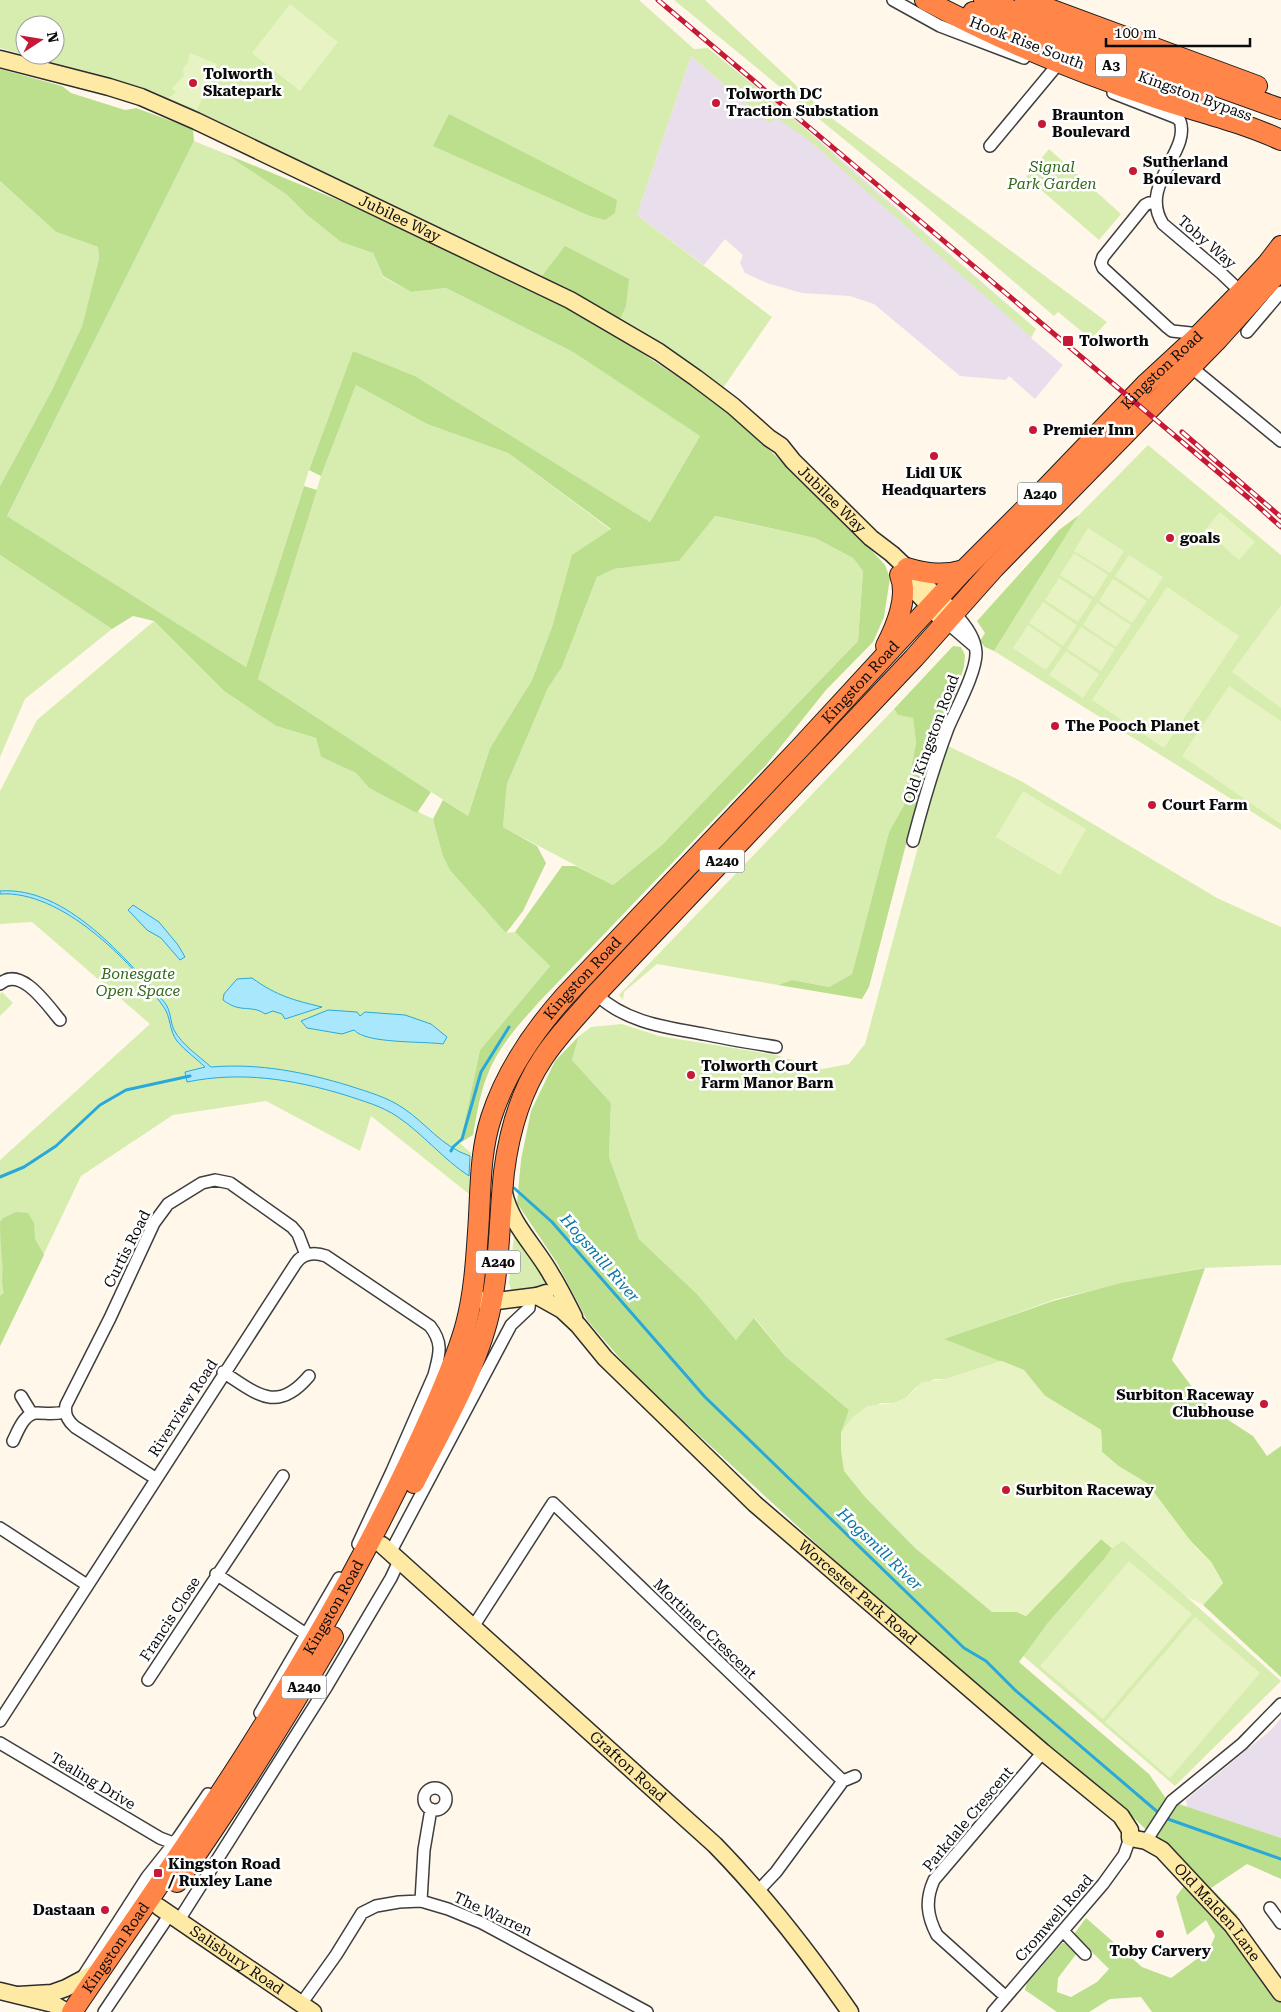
<svg xmlns="http://www.w3.org/2000/svg" width="1281" height="2012" viewBox="0 0 1281 2012" font-family="'Roboto Serif',serif">
  <style>
    .industrial { fill: #e9deec }
    .green { fill: #d7edb0; fill-rule: evenodd }
    .forest { fill: #bcdf8e }
    .pitch { fill: #e8f3c3 }
    .water { fill: #a9e7fc; stroke: #29a8d9 }
    .lines { fill: none; stroke-linecap: round; stroke-linejoin: round }
    .stream { stroke: #29a8d9; stroke-width: 3 }
    .street-casing { stroke: #3e3e3e; stroke-width: 14 }
    .secondary-casing { stroke: #2d2d2d; stroke-width: 19 }
    .highway-casing { stroke: #1c1c1c; stroke-width: 22 }
    .street { stroke: #fff; stroke-width: 11 }
    .secondary { stroke: #ffeaa5; stroke-width: 16 }
    .highway { stroke: #ff8648; stroke-width: 20 }
    .rail-casing { stroke: #c71835; stroke-width: 5 }
    .rail { stroke: #fff; stroke-width: 3; stroke-dasharray: 9; stroke-linecap: butt }
    .poi-dot { fill: #c71835; stroke: #fff; stroke-width: 2 }
    .labels { text-anchor: middle; dominant-baseline: central; stroke-width: 5; stroke-linejoin: round; paint-order: stroke }
    .shield { fill: #fff; stroke: #545454; stroke-width: 1 }
    .shield-label { font-size: 14px; font-weight: bold; fill: #0b0b0b }
    .street-label { font-size: 15px; fill: #0b0b0b; stroke: #fff }
    .poi-label { font-size: 15px; font-weight: bold; fill: #0b0b0b; stroke: #fff; text-anchor: start }
    .park-label { font-size: 15px; font-style: italic; fill: #316817; stroke: #fff }
    .water-label { font-size: 16px; font-style: italic; fill: #0a76a7; stroke: #fff }
  </style>
  <rect width="100%" height="100%" fill="#fff8ea"/>
  <path class="industrial" d="M691,56L768,123L783,109L1036,329L1031,338L1063,365L1035,399L1009,376L1006,380L960,376L874,304L850,296L802,293L767,283L745,273L740,263L743,255L725,239L704,265L637,215Z
    M1281,1718V1838L1187,1807L1186,1800L1272,1729Z"/>
  <path class="green" d="M0,0H639L694,49L708,48L783,109L859,178L1036,329L1031,337L810,141L777,118L768,123L691,56L637,215L772,317L721,391L265,146L193,110L104,78L0,48ZM25,25H55V55H25Z
    M674,0H705L829,116L1107,322L1091,339L1058,312L1054,316L929,209Z
    M194,141L227,155L287,195L307,215L341,242L373,253L383,277L411,292L446,288L573,352L700,436L650,522L415,376L353,351L309,470L246,667L7,516Z
    M1049,149L1121,214L1099,240L1026,177Z
    M0,181L56,232L98,247L99,259L82,326L52,390L0,486Z
    M356,385L427,424L508,453L611,530L553,624L532,680L490,748L468,816L258,679L321,476Z
    M1148,445L1281,555V830L994,651L1079,515Z
    M714,516L815,538L853,558L863,571L858,641L786,718L662,845L613,885L503,827L507,784L548,688L562,667L597,577L614,569L679,561Z
    M0,555L112,629L25,699L0,757Z
    M154,621L224,691L276,726L316,738L321,757L356,773L369,788L433,819L439,837L506,933L515,932L550,966L480,1050L460,1143L471,1153L469,1194L371,1116L360,1151L266,1101L173,1115L81,1176L0,1346V1160L150,1024L32,922L0,924V791L37,720Z
    M894,709L898,715L913,718L916,743L904,805L889,832L852,974L829,987L792,980L778,985L657,964L624,992L623,1000L619,995Z
    M948,746L1021,781L1217,898L1281,927V1265L1202,1268L1125,1283L1056,1299L945,1339L1002,1361L946,1379H935L916,1387L906,1398L894,1403H881L852,1418L841,1433L849,1410L785,1356L755,1318L736,1340L697,1294L639,1239L609,1157L611,1103L572,1060L579,1036L591,1027L622,1024L659,1036L776,1055L822,1069L849,1064L865,1044L929,806Z
    M2,992L13,1003L0,1016V994Z
    M514,1235L526,1246L547,1283L541,1289L512,1292L509,1283Z
    M1123,1540L1281,1681L1175,1786L1022,1655L1047,1624L1105,1558L1112,1548Z"/>
  <path class="forest" d="M0,69L62,86L71,93L125,110L136,108L193,129L194,141L355,207L577,310L720,405L800,478L852,529L885,565L890,578L884,617L873,642L826,690L766,765L539,1002C524,1019 507,1037 496,1057C482,1081 478,1107 473,1135L460,1143L480,1050L550,966L515,932L562,866H576L613,885L662,845L858,641L863,571L853,558L815,538L715,516L679,561L614,569L597,577L562,667L548,688L507,784L503,827L537,846L546,863L523,911L506,933L450,870L443,856L433,819L443,800L468,816L490,748L532,680L553,624L572,555L611,529L508,453L427,424L356,385L321,476L309,470L353,351L415,376L650,522L700,436L573,352L446,288L411,292L383,276L373,253L341,242L307,215L287,195L227,155L194,141L7,516L246,667L304,486L317,490L258,679L431,792L417,813L369,788L356,773L321,757L316,738L276,726L224,691L154,621L133,616L112,629L0,555V486L52,390L82,326L99,259L98,247L56,232L0,181Z
    M449,114L617,200L615,213L605,220L590,216L433,146Z
    M565,246L629,279L626,306L620,319L542,276Z
    M1079,515L994,651L985,647L980,641L985,633L977,621L1059,530Z
    M953,646L961,647L965,655L964,667L911,825L869,987L862,999L778,985L792,980L829,987L852,974L889,832L904,805L916,743L913,718L898,715L894,709Z
    M579,1036L572,1060L611,1103L609,1157L639,1239L697,1294L736,1340L754,1318L785,1356L849,1410L841,1433L992,1612H1017L1026,1616L1101,1539L1112,1548L1105,1558L1047,1624L1019,1662L1149,1774L1167,1800L1281,1838V1879L1247,1864L1211,1888L1238,1916L1233,1920L1181,1863L1116,1801L932,1650L794,1523L635,1376L587,1320L557,1263L517,1203L521,1160L531,1111L555,1061Z
    M16,1212L28,1213L34,1223L35,1239L44,1255L0,1346V1296L4,1293C0,1278 4,1275 2,1262C1,1248 0,1235 0,1222L3,1218Z
    M1205,1268L1172,1360L1198,1395L1216,1412L1253,1436L1267,1456L1281,1446V1677L1203,1605L1223,1583L1211,1562L1117,1465L1102,1452L1101,1430L1045,1396L1023,1370L944,1339L1053,1301L1121,1283Z
    M1186,1883L1237,1940L1281,1997V2012H1152L1141,1997L1110,1999L1089,2012H1057L1025,1990L1028,1979L1036,1973L1062,1943L1070,1944L1077,1953L1058,1978L1057,1992L1071,1997L1097,1982L1109,1969L1074,1934L1086,1918L1142,1967L1171,1978L1209,1950L1215,1936L1206,1920L1187,1935L1176,1897Z"/>
  <path class="pitch" d="M290,4L338,42L300,91L252,53Z
    M190,53L217,64L197,110L169,98L176,92L172,89L184,75L183,68L188,62Z
    M1220,512L1255,542L1239,560L1205,530Z
    M1088,528L1124,551L1110,573L1074,551Z
    M1074,553L1108,575L1094,597L1060,575Z
    M1129,555L1163,577L1149,599L1115,576Z
    M1059,578L1092,600L1078,622L1045,600Z
    M1113,579L1147,601L1132,623L1099,601Z
    M1167,587L1239,636L1164,748L1092,700Z
    M1043,602L1077,625L1063,646L1029,623Z
    M1097,603L1131,625L1116,647L1083,625Z
    M1281,605V708L1232,672Z
    M1028,625L1061,648L1046,670L1013,648Z
    M1081,627L1115,649L1101,671L1067,649Z
    M1066,651L1099,674L1083,698L1049,675Z
    M1229,686L1281,721V824L1182,756Z
    M1023,791L1086,829L1060,875L996,837Z
    M1002,1361L1024,1370L1045,1396L1101,1430L1102,1452L1117,1465L1147,1483L1196,1548L1211,1562L1223,1583L1203,1605L1186,1596L1123,1540L1112,1548L1101,1539L1026,1616L1017,1612H992L915,1548L865,1497L844,1471L841,1451V1433L852,1418L867,1406L894,1403L906,1398L922,1382L946,1379Z
    M1129,1561L1192,1614L1103,1719L1040,1666Z
    M1195,1617L1260,1673L1170,1778L1105,1722Z"/>
  <path class="water" d="M0,891C66,886 125,958 165,1003C171,1011 170,1021 174,1030C182,1045 199,1056 211,1067C260,1063 304,1072 350,1086C368,1092 387,1097 403,1108C426,1123 442,1147 470,1156L469,1176C443,1159 423,1134 398,1117C382,1106 363,1101 345,1095C292,1079 241,1071 187,1082L185,1072L205,1067C196,1058 185,1051 177,1041C169,1031 171,1016 163,1006C130,960 61,890 0,894Z
    M133,905L159,922L178,945L185,957L180,960L161,938L147,930L128,910Z
    M252,978C277,996 293,1000 322,1007L285,1019L282,1014L273,1011L265,1014C251,1004 241,1014 223,1000L224,994L237,979Z
    M328,1010L357,1012L360,1016L365,1012L405,1015L431,1024L447,1037L443,1044C423,1041 366,1044 354,1030L342,1034L307,1028L301,1021Z"/>
  <g class="lines">
    <path class="stream" d="M451,1151L453,1147L462,1139L481,1072L509,1027
      M0,1177L24,1167L56,1146L100,1105L126,1090L190,1076
      M514,1188L552,1222L705,1397L964,1648L986,1661L1015,1690L1160,1814
      M1165,1818L1281,1859"/>
    <g class="street-casing">
      <path id="street" d="M893,0L940,26L1024,58
        M1113,93L1177,118L1180,121
        M1180,121C1191,152 1138,185 1163,224L1221,273L1241,292
        M990,146L1054,69
        M1156,202L1149,203L1145,205L1103,257L1101,263L1103,268L1167,327L1172,331L1200,334
        M1247,332L1281,292
        M1191,367L1281,441
        M946,622L974,646
        M913,841C923,803 934,765 948,728C956,709 977,671 976,652C975,637 964,623 954,613
        M0,984C21,965 48,1006 60,1020
        M596,994C625,1022 664,1027 703,1034C727,1039 752,1043 776,1047
        M223,1372C257,1394 277,1414 309,1376
        M21,1396L32,1414
        M13,1441C18,1431 24,1413 37,1413C49,1413 51,1415 65,1412
        M155,1478L75,1427C68,1421 64,1415 66,1405L110,1318L154,1223L168,1204L202,1183L215,1180L230,1183L292,1227L298,1234L306,1255
        M0,1528L87,1585
        M390,1553L511,1325L529,1308L530,1297
        M216,1574L306,1634
        M473,1627L553,1503L843,1781L776,1872L758,1891
        M148,1680L283,1476
        M260,1713L339,1578
        M0,1721L296,1263C303,1253 315,1252 326,1256L430,1326C444,1344 439,1355 434,1375L392,1471L358,1544
        M0,1743L160,1838L173,1843
        M843,1781L855,1776
        M424 1799a11 11 0 1 1 22 0a11 11 0 1 1-22 0Z
        M1146,1841L1172,1801L1242,1744L1281,1704
        M421,1901L424,1850L431,1809
        M1270,1908L1281,1923
        M179,1920L327,1686L391,1578L399,1561
        M1063,1931L1085,1954
        M82,1978L147,1877L178,1838L208,1794
        M1006,1997L937,1935C927,1916 925,1900 934,1880L1043,1752
        M301,2004L336,1955L362,1913L376,1906L399,1902L421,1901L448,1909L482,1923L647,2012
        M104,2012L170,1914
        M993,2012L1103,1884L1124,1855L1130,1838"/>
    </g>
    <g class="secondary-casing">
      <g id="secondary">
        <path id="s1" d="M0,59L109,87L141,97L196,121L570,300L659,352L696,378L733,406L769,438L781,446L793,461L871,538L892,554L954,613"/>
        <path d="M899,574L939,616"/>
        <path d="M504,1193C511,1225 537,1248 552,1276C560,1289 567,1303 574,1317"/>
        <path id="s2" d="M537,1296L562,1310L578,1325L605,1358L755,1504L1043,1752L1121,1816L1130,1830V1838L1146,1841L1162,1850L1232,1925L1281,1993"/>
        <path d="M482,1300L489,1302L537,1296L546,1293"/>
        <path id="s3" d="M382,1545L715,1845C765,1896 809,1953 850,2012"/>
        <path id="s4" d="M159,1907L313,2012"/>
        <path d="M0,1991L53,2004L67,2012"/>
        <path d="M18,1995L52,1993L66,1988L100,1970"/>
      </g>
    </g>
    <g class="highway-casing">
      <g id="highway">
        <path d="M925,0C1000,40 1079,73 1159,99C1199,112 1242,122 1281,140"/>
        <path d="M984,0L1144,60L1281,109"/>
        <path d="M1025,0L1257,86"/>
        <path d="M973,12L1199,97"/>
        <path d="M907,568C927,574 944,576 964,570"/>
        <path d="M886,646C896,627 909,596 900,575"/>
        <path d="M414,1483C440,1432 476,1370 489,1314C500,1267 499,1219 504,1172C509,1133 521,1091 543,1058C558,1035 578,1015 596,994L914,658L994,568L1218,339L1281,269"/>
        <path d="M177,1882C233,1802 284,1721 333,1637"/>
        <path id="s5" d="M72,2012C132,1923 195,1835 252,1744C321,1635 384,1523 436,1404C447,1378 459,1351 466,1324C474,1294 476,1262 478,1232C481,1194 479,1155 491,1118C506,1071 533,1032 565,996L800,748L964,570L1046,488L1147,383L1200,334L1241,292L1268,263L1281,246"/>
      </g>
    </g>
    <use href="#street" class="street"/>
    <use href="#secondary" class="secondary"/>
    <use href="#highway" class="highway"/>
    <g class="rail-casing">
      <path id="rail" d="M658,0L1251,500L1281,527
        M1182,432L1281,517"/>
    </g>
    <use href="#rail" class="rail"/>
  </g>
  <g class="poi-dot">
    <circle cx="193" cy="83" r="5"/>
    <circle cx="716" cy="103" r="5"/>
    <circle cx="1042" cy="124" r="5"/>
    <circle cx="1133" cy="171" r="5"/>
    <rect x="1062" y="335" width="12" height="12" rx="2.5"/>
    <circle cx="1033" cy="430" r="5"/>
    <circle cx="934" cy="456" r="5"/>
    <circle cx="1170" cy="538" r="5"/>
    <circle cx="1055" cy="726" r="5"/>
    <circle cx="1152" cy="805" r="5"/>
    <circle cx="691" cy="1075" r="5"/>
    <circle cx="1264" cy="1404" r="5"/>
    <circle cx="1006" cy="1490" r="5"/>
    <rect x="153" y="1868" width="10" height="10" rx="2.5"/>
    <circle cx="105" cy="1910" r="5"/>
    <circle cx="1160" cy="1934" r="5"/>
  </g>
  <g class="labels">
    <g class="shield">
      <rect x="1096" y="53.5" width="30" height="23" rx="4"/>
      <rect x="1017.5" y="482.5" width="45" height="23" rx="4"/>
      <rect x="699.5" y="849.5" width="45" height="23" rx="4"/>
      <rect x="475.5" y="1250.5" width="45" height="23" rx="4"/>
      <rect x="281.5" y="1675.5" width="45" height="23" rx="4"/>
    </g>
    <g class="shield-label">
      <text x="1111" y="65">A3</text>
      <text x="1040" y="494">A240</text>
      <text x="722" y="861">A240</text>
      <text x="498" y="1262">A240</text>
      <text x="304" y="1687">A240</text>
    </g>
    <g class="street-label">
      <text transform="translate(1027 43) rotate(21)">Hook Rise South</text>
      <text transform="translate(1195 96) rotate(20)">Kingston Bypass</text>
      <text stroke="none"><textPath href="#s1" startOffset="432">Jubilee Way</textPath></text>
      <text transform="translate(1207 242) rotate(41)">Toby Way</text>
      <text stroke="none"><textPath href="#s5" startOffset="2012">Kingston Road</textPath></text>
      <text stroke="none"><textPath href="#s1" startOffset="952">Jubilee Way</textPath></text>
      <text stroke="none"><textPath href="#s5" startOffset="1578">Kingston Road</textPath></text>
      <text transform="translate(931 739) rotate(-70)">Old Kingston Road</text>
      <text stroke="none"><textPath href="#s5" startOffset="1172">Kingston Road</textPath></text>
      <text transform="translate(127 1249) rotate(-63)">Curtis Road</text>
      <text transform="translate(183 1408) rotate(-57)">Riverview Road</text>
      <text stroke="none"><textPath href="#s2" startOffset="438">Worcester Park Road</textPath></text>
      <text stroke="none"><textPath href="#s5" startOffset="482">Kingston Road</textPath></text>
      <text transform="translate(170 1619) rotate(-57)">Francis Close</text>
      <text transform="translate(705 1629) rotate(44)">Mortimer Crescent</text>
      <text stroke="none"><textPath href="#s3" startOffset="331">Grafton Road</textPath></text>
      <text transform="translate(93 1781) rotate(31)">Tealing Drive</text>
      <text transform="translate(968 1819) rotate(-50)">Parkdale Crescent</text>
      <text stroke="none"><textPath href="#s2" startOffset="926">Old Malden Lane</textPath></text>
      <text transform="translate(493 1914) rotate(25)">The Warren</text>
      <text transform="translate(1054 1918) rotate(-49)">Cromwell Road</text>
      <text stroke="none"><textPath href="#s5" startOffset="78">Kingston Road</textPath></text>
      <text stroke="none"><textPath href="#s4" startOffset="94">Salisbury Road</textPath></text>
    </g>
    <g class="poi-label">
      <text x="203" y="74">Tolworth<tspan x="203" dy="17">Skatepark</tspan></text>
      <text x="726" y="94">Tolworth DC<tspan x="726" dy="17">Traction Substation</tspan></text>
      <text x="1052" y="115">Braunton<tspan x="1052" dy="17">Boulevard</tspan></text>
      <text x="1143" y="162">Sutherland<tspan x="1143" dy="17">Boulevard</tspan></text>
      <text x="1079" y="341">Tolworth</text>
      <text x="1043" y="430">Premier Inn</text>
      <text x="934" y="473" text-anchor="middle">Lidl UK<tspan x="934" dy="17">Headquarters</tspan></text>
      <text x="1180" y="538">goals</text>
      <text x="1065" y="726">The Pooch Planet</text>
      <text x="1162" y="805">Court Farm</text>
      <text x="701" y="1066">Tolworth Court<tspan x="701" dy="17">Farm Manor Barn</tspan></text>
      <text x="1254" y="1395" text-anchor="end">Surbiton Raceway<tspan x="1254" dy="17">Clubhouse</tspan></text>
      <text x="1016" y="1490">Surbiton Raceway</text>
      <text x="168" y="1864">Kingston Road<tspan x="168" dy="17">/ Ruxley Lane</tspan></text>
      <text x="95" y="1910" text-anchor="end">Dastaan</text>
      <text x="1160" y="1951" text-anchor="middle">Toby Carvery</text>
    </g>
    <g class="park-label">
      <text x="1052" y="167">Signal<tspan x="1052" dy="17">Park Garden</tspan></text>
      <text x="138" y="974">Bonesgate<tspan x="138" dy="17">Open Space</tspan></text>
    </g>
    <g class="water-label">
      <text transform="translate(600 1258) rotate(49)">Hogsmill River</text>
      <text transform="translate(880 1549) rotate(44)">Hogsmill River</text>
    </g>
  </g>
  <g transform="translate(40 40) rotate(78)"><circle r="24" fill="#ffffff" stroke="#9d9d9d"/>
  <path d="M0-4L9 19L0 12L-9 19Z" fill="#c71835"/>
  <text y="-8" font-size="14" font-weight="bold" text-anchor="middle" fill="#0b0b0b">N</text>
  </g>
  <path d="M1106 38v8h144v-8" fill="none" stroke="#0b0b0b" stroke-width="2.5"/>
  <text x="1114" y="38" font-size="15" fill="#0b0b0b" stroke="#ffffff" stroke-width="4" paint-order="stroke">100 m</text>
</svg>
